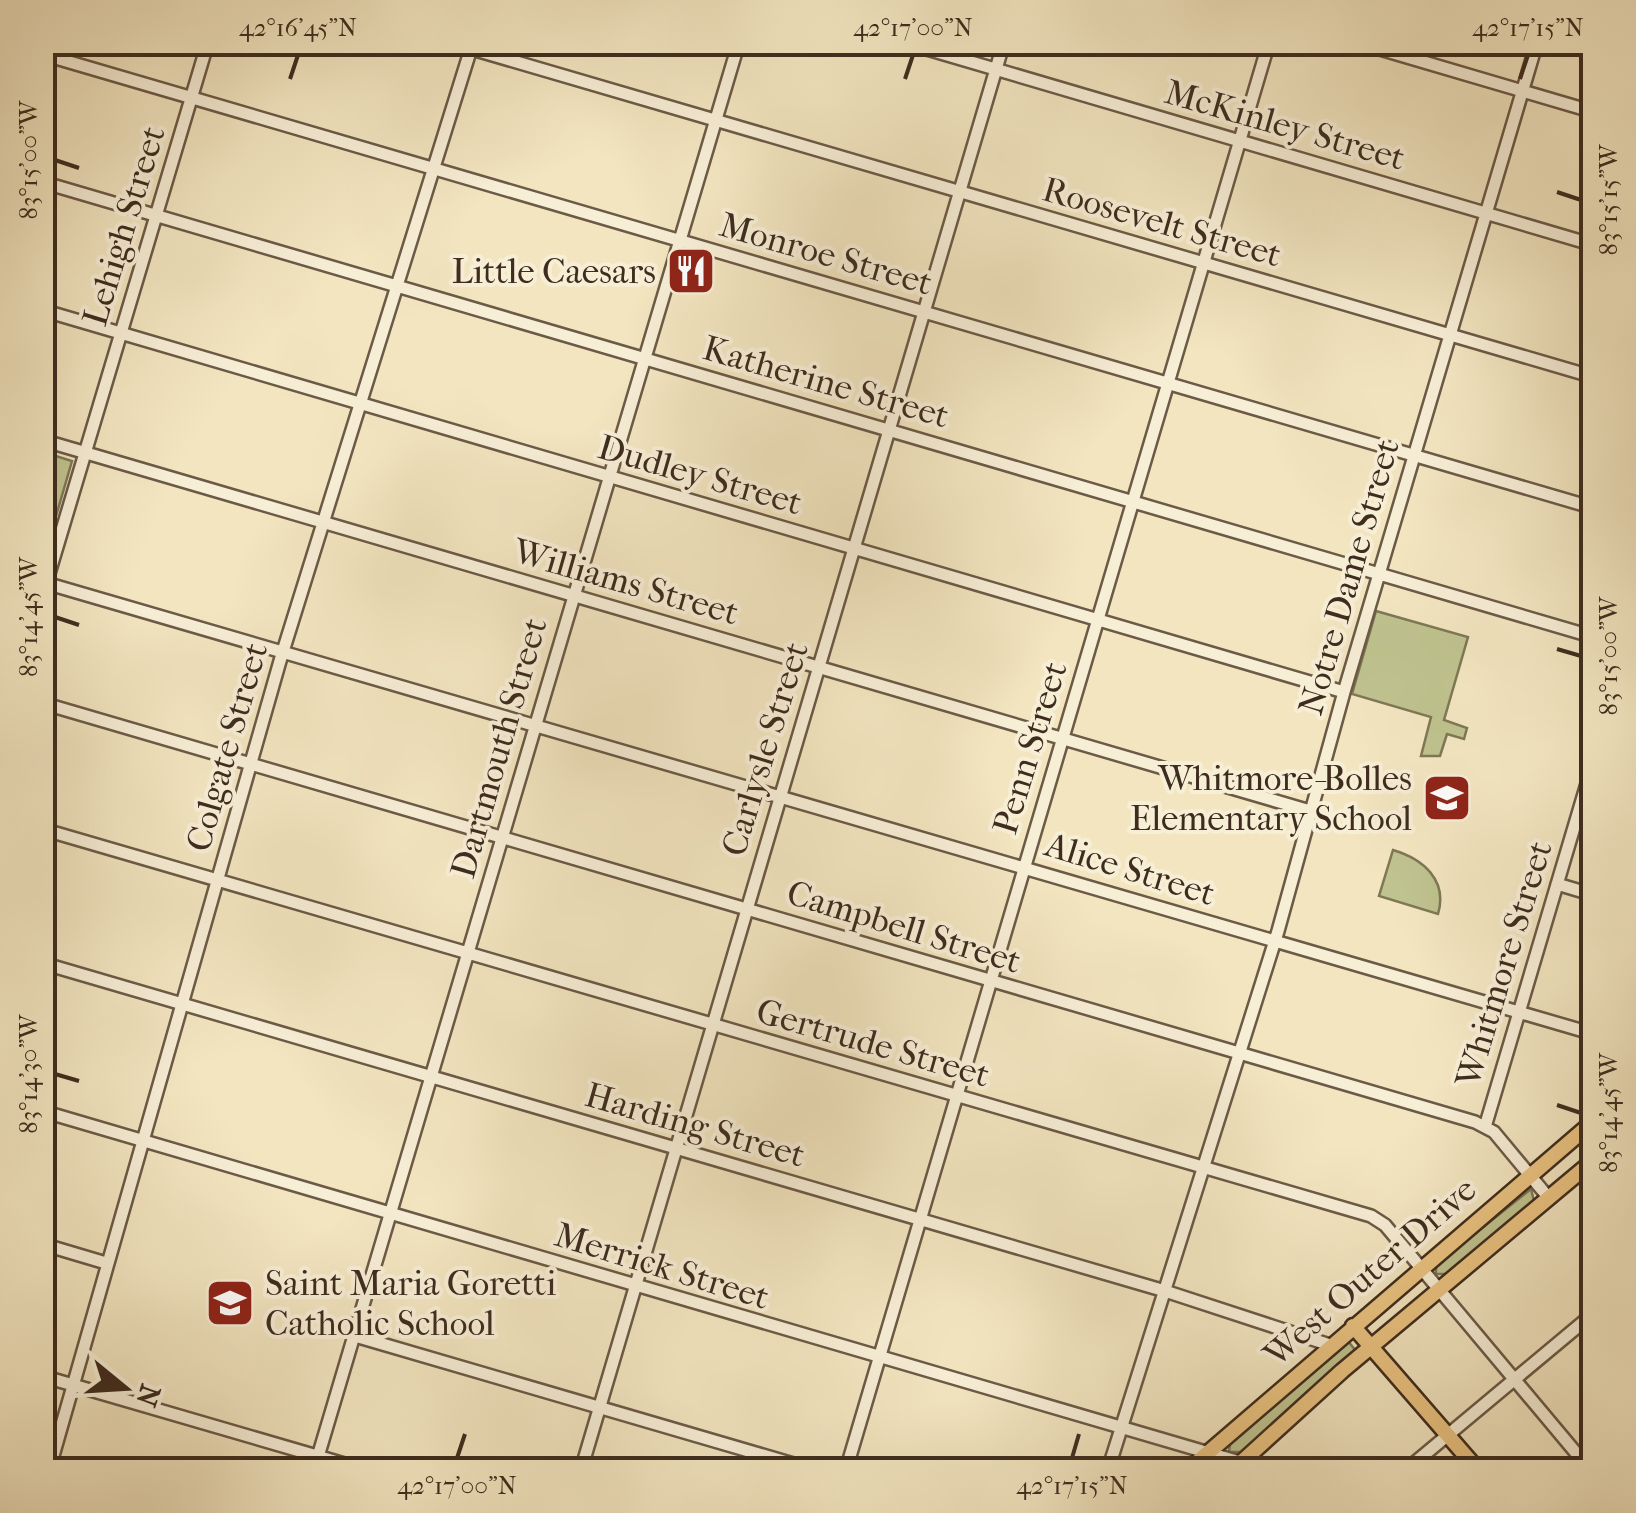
<svg xmlns="http://www.w3.org/2000/svg" width="1636" height="1513" viewBox="0 0 1636 1513" font-family="'IM FELL French Canon',serif">
  <style>
    .green { fill: #bfc38f; stroke: #7e7856; stroke-width: 2.5 }
    .lines { fill: none; stroke-linecap: round; stroke-linejoin: round }
    .minor-casing { stroke: #6b5a46; stroke-width: 16 }
    .major-casing { stroke: #3e2c1e; stroke-width: 19 }
    .minor { stroke: #f7eed6; stroke-width: 11 }
    .major { stroke: #e9c280; stroke-width: 14 }
    .ticks { fill: none; stroke: #3e2c1e; stroke-width: 4 }
    .labels { text-anchor: middle; dominant-baseline: central; stroke-width: 8; stroke-linejoin: round; paint-order: stroke }
    .street-label { font-size: 35px; fill: #3e2c1e; stroke: #f7eed6 }
    .poi-label { font-size: 35px; fill: #3e2c1e; stroke: #f7eed6; text-anchor: end }
    .neatline { fill: none; stroke: #3e2c1e; stroke-width: 4 }
    .ticks-label { font-size: 25px; text-anchor: middle; fill: #3e2c1e }
  </style>
  <rect width="100%" height="100%" fill="#f2e5c0"/>
  <filter id="stains"><feTurbulence type="fractalNoise" baseFrequency=".002" numOctaves="4"/><feColorMatrix values="0 0 0 0 .2 0 0 0 0 .09 0 0 0 0 .02 0 0 0 .5 -.17"/></filter>
  <radialGradient id="worn" r=".72"><stop offset=".6" stop-color="#630" stop-opacity="0"/><stop offset="1" stop-color="#630" stop-opacity=".3"/></radialGradient>
  <path class="green" d="M43,452L72,461L43,561L42,452Z
    M1376,611L1468,637L1444,720L1467,728L1464,739L1447,734L1440,756H1421L1431,717L1352,694Z
    M1393,850C1423,859 1448,880 1438,914L1379,896Z
    M1531,1189L1534,1201L1447,1274H1436V1265Z
    M1348,1341L1356,1351L1241,1452H1229L1230,1443Z"/>
  <g class="lines">
    <g class="minor-casing">
      <path id="minor" d="M448,42L1594,377
        M903,42L1594,245
        M1356,42L1594,112
        M42,54L1594,508
        M42,182L1594,637
        M42,310L1344,692
        M42,440L1310,811
        M42,582L1594,1034
        M42,597L208,42
        M42,703L1475,1122L1494,1132L1548,1197
        M42,829L1371,1216L1385,1225L1582,1460L1594,1463
        M1557,884L1594,895
        M42,963L1165,1291L1330,1345
        M42,1111L1267,1470
        M1485,1127L1594,760
        M42,1244L106,1263
        M355,1336L814,1470
        M42,1376L365,1470
        M49,1470L280,661L473,42
        M314,1470L739,42
        M581,1470L1004,42
        M846,1470L1269,42
        M1108,1470L1278,931L1344,692L1537,42
        M1406,1470L1594,1313"/>
    </g>
    <g class="major-casing">
      <path id="major" d="M1353,1326L1478,1470
        M1188,1470L1594,1121
        M1233,1470L1342,1371L1594,1160"/>
    </g>
    <use href="#minor" class="minor"/>
    <use href="#major" class="major"/>
  </g>
  <path class="ticks" d="M290,79L298,55M905,79L913,55M1520,79L1528,55M55,160L79,168M1557,192L1581,200M55,617L79,625M1557,649L1581,656M55,1074L79,1081M1557,1105L1581,1113M457,1458L465,1434M1072,1458L1079,1434"/>
  <defs>
    <g id="restaurant-square" transform="scale(2.5)"><rect x="-9" y="-9" width="18" height="18" rx="4" fill="#8f2418" stroke="#f7eed6"/><path d="M-5-6h1v4h1v-4h1v4h1v-4h1v5L-1.5 .5V6h-2V.5L-5-1ZM5-6V6H3V1.5H1.5Q1.5-4 5-6Z" fill="#fff"/></g>
    <g id="school-square" transform="scale(2.5)"><rect x="-9" y="-9" width="18" height="18" rx="4" fill="#8f2418" stroke="#f7eed6"/><path d="M0-5L7-2L0 1L-7-2ZM-4 1L0 2.5L4 1V4Q0 6-4 4Z" fill="#fff"/></g>
  </defs>
  <g fill-rule="evenodd">
    <use href="#restaurant-square" x="691" y="271"/>
    <use href="#school-square" x="1447" y="798"/>
    <use href="#school-square" x="230" y="1303"/>
  </g>
  <g class="labels">
    <g class="street-label">
      <text transform="translate(1285 125) rotate(16)">McKinley Street</text>
      <text transform="translate(1162 222) rotate(16)">Roosevelt Street</text>
      <text transform="translate(124 226) rotate(-73)">Lehigh Street</text>
      <text transform="translate(826 254) rotate(16)">Monroe Street</text>
      <text transform="translate(826 382) rotate(16)">Katherine Street</text>
      <text transform="translate(700 475) rotate(16)">Dudley Street</text>
      <text transform="translate(1349 577) rotate(-74)">Notre Dame Street</text>
      <text transform="translate(626 582) rotate(16)">Williams Street</text>
      <text transform="translate(227 747) rotate(-74)">Colgate Street</text>
      <text transform="translate(499 748) rotate(-74)">Dartmouth Street</text>
      <text transform="translate(1030 748) rotate(-73)">Penn Street</text>
      <text transform="translate(765 749) rotate(-73)">Carlysle Street</text>
      <text transform="translate(1130 869) rotate(17)">Alice Street</text>
      <text transform="translate(904 927) rotate(17)">Campbell Street</text>
      <text transform="translate(1504 964) rotate(-73)">Whitmore Street</text>
      <text transform="translate(873 1043) rotate(16)">Gertrude Street</text>
      <text transform="translate(695 1125) rotate(16)">Harding Street</text>
      <text transform="translate(662 1266) rotate(17)">Merrick Street</text>
      <text transform="translate(1370 1272) rotate(-41)">West Outer Drive</text>
    </g>
    <g class="poi-label">
      <text x="656" y="271">Little Caesars</text>
      <text x="1412" y="778">Whitmore-Bolles<tspan x="1412" dy="40">Elementary School</tspan></text>
      <text x="265" y="1283" text-anchor="start">Saint Maria Goretti<tspan x="265" dy="40">Catholic School</tspan></text>
    </g>
  </g>
  <rect width="1636" height="1513" fill="none" stroke="#f2e5c0" stroke-width="110"/>
  <g transform="translate(125 1388) rotate(108)" stroke="#f7eed6" stroke-width="8" paint-order="stroke">
  <path d="M0-8L18 38L0 25L-18 38Z" fill="#3e2c1e"/>
  <text y="-15" font-size="28" font-weight="bold" text-anchor="middle" fill="#3e2c1e">N</text>
  </g>
  <rect x="55" y="55" width="1526" height="1403" class="neatline"/>
  <g class="ticks-label">
    <text x="298" y="36">42°16'45"N</text>
    <text x="913" y="36">42°17'00"N</text>
    <text x="1528" y="36">42°17'15"N</text>
    <text transform="translate(28 160) rotate(-90)" y="9">83°15'00"W</text>
    <text transform="translate(1608 200) rotate(-90)" y="9">83°15'15"W</text>
    <text transform="translate(28 617) rotate(-90)" y="9">83°14'45"W</text>
    <text transform="translate(1608 656) rotate(-90)" y="9">83°15'00"W</text>
    <text transform="translate(28 1074) rotate(-90)" y="9">83°14'30"W</text>
    <text transform="translate(1608 1113) rotate(-90)" y="9">83°14'45"W</text>
    <text x="457" y="1494">42°17'00"N</text>
    <text x="1072" y="1494">42°17'15"N</text>
  </g>
  <rect width="100%" height="100%" filter="url(#stains)"/>
  <rect width="100%" height="100%" fill="url(#worn)"/>
</svg>
